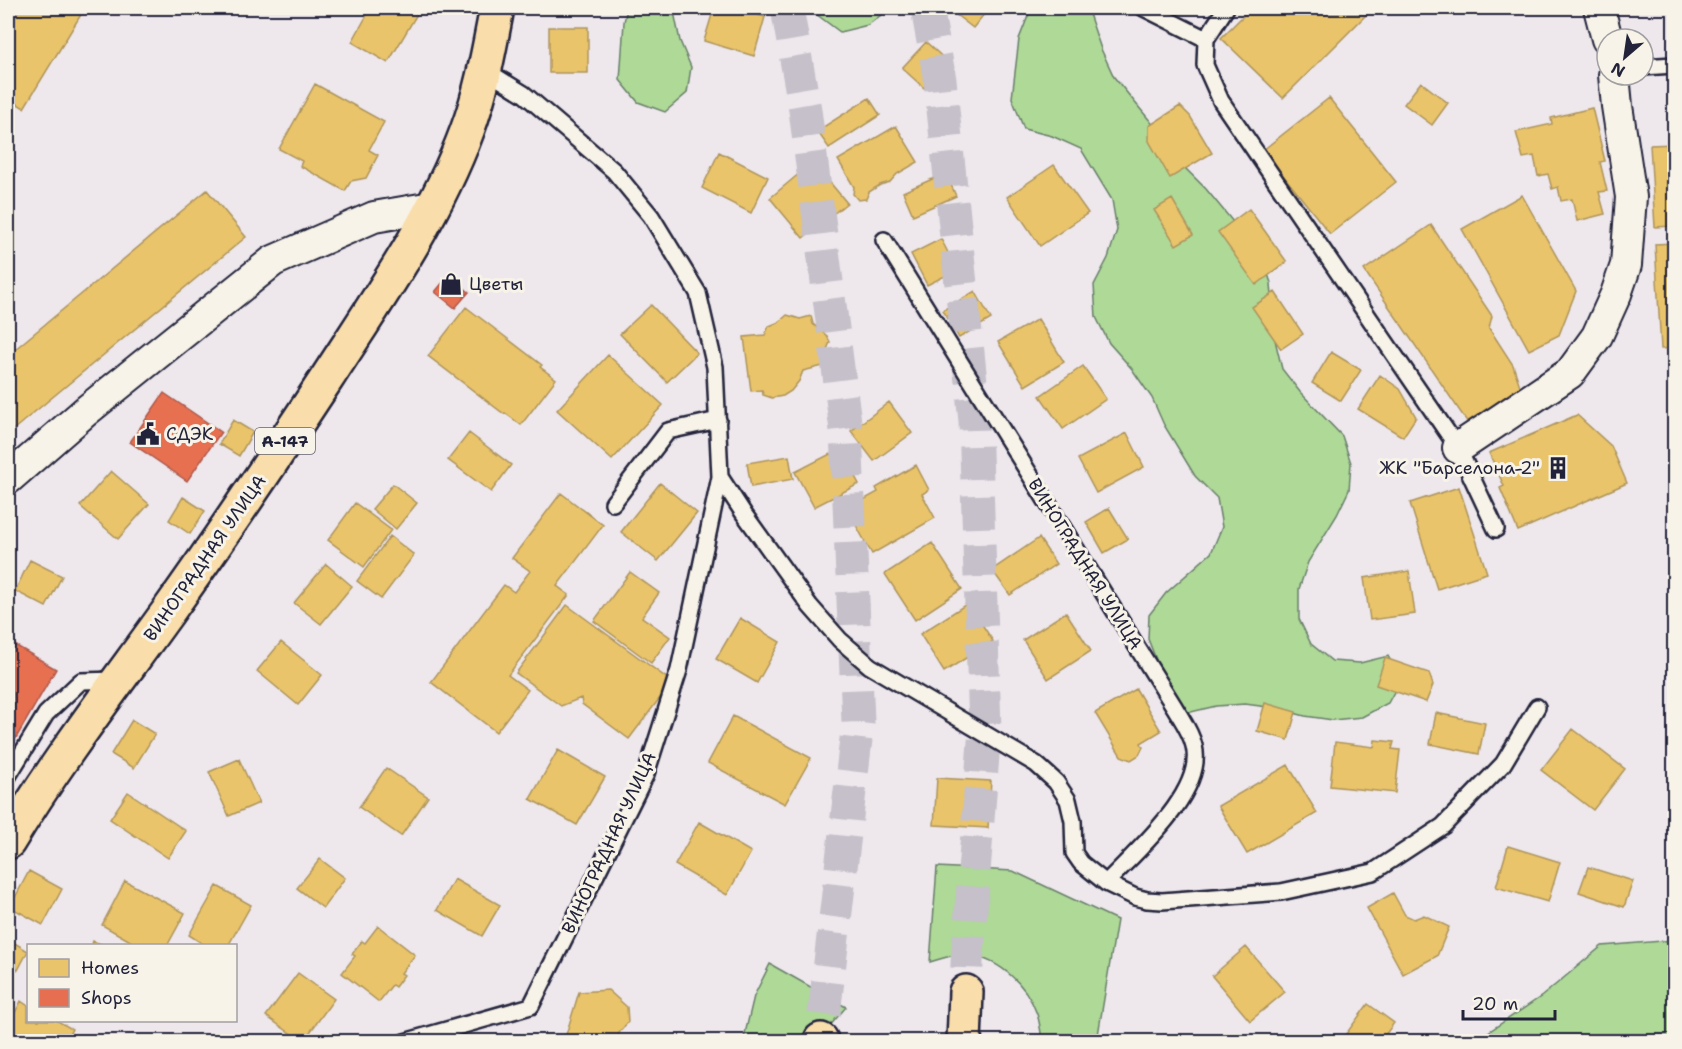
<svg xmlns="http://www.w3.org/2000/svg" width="1682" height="1049" viewBox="0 0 1682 1049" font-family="'Shantell Sans',sans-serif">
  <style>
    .green { fill: #aed997; stroke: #687e69; stroke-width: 1.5 }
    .homes { fill: #e9c46a; stroke: #ad935c; stroke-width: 1.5 }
    .shops { fill: #e76f51; stroke: #ac584a; stroke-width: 1.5 }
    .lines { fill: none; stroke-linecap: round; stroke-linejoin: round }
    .primary-tunnel { stroke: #c5c0c9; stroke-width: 33; stroke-dasharray: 33 16; stroke-linecap: butt }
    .service-casing { stroke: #22223b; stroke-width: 20 }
    .minor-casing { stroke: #22223b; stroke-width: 34 }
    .primary-casing { stroke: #22223b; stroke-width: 38 }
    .service { stroke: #f7f3e8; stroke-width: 15 }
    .minor { stroke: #f7f3e8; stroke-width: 30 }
    .primary { stroke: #f9deab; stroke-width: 33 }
    .labels { text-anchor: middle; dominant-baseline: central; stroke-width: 6; stroke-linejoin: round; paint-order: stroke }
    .shield { fill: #f7f3e8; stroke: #62616f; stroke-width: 1.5 }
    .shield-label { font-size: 16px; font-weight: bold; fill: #22223b }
    .poi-label { font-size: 18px; fill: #22223b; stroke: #f7f3e8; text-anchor: start }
    .street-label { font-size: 18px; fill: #22223b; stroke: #f7f3e8 }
  </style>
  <rect width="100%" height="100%" fill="#eee8ed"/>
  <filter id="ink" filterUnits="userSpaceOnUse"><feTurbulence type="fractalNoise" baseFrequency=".0167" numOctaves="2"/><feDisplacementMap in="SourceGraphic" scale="12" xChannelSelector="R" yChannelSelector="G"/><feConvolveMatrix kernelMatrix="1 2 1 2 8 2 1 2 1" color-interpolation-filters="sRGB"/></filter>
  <g filter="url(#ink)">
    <path class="green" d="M627,8H675L674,12L680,41L691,67L687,93L665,112L638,102L620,80L624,22Z
      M808,8H890L868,25L840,32Z
      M1029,8H1087L1101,49L1114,77L1151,122L1186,169L1206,189L1262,257L1271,283L1275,340L1282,369L1300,392L1342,436L1351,463L1349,490L1337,515L1308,562L1299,589V619L1311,644L1332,661L1360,663L1388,656L1401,679L1388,703L1362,717L1333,720L1305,716L1275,708L1245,704L1216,706L1187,713L1175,708L1148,639L1149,615L1166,593L1211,553L1222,527L1217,498L1195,476L1164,425L1152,398L1132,369L1109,343L1096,317L1094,285L1108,258L1117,230L1112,200L1081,149L1052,136L1024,129L1012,98L1019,39L1030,11Z
      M937,867L1013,871L1117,920L1097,1041H1042C1041,1033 1040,1023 1037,1014C1026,983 996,955 961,955C950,955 940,959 930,962Z
      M1674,940V1041H1475L1542,996L1602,946Z
      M770,964L846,1007L817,1041L743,1042L754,996Z"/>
    <path class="homes" d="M8,8H85L24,108L8,98Z
      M371,8L420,9L388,63L352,42Z
      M714,8H735L765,17L754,56L704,41Z
      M954,8H989L973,28L951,11Z
      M1251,8H1373L1283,98L1221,38Z
      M1504,8H1517L1507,13Z
      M549,27H588V73H549Z
      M926,42L948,62L924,88L902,68Z
      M1421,82L1448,103L1432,125L1404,104Z
      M315,84L384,122L369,150L378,155L366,178L351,181L345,191L300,166L302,161L279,149Z
      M869,98L880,115L829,148L817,131Z
      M1329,98L1396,182L1330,234L1263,150Z
      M1180,106L1190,116L1212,153L1170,178L1149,141V126Z
      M1592,108L1605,161L1600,162L1607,191L1599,192L1605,214L1577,221L1572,199L1561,201L1558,187L1552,189L1548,174L1538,176L1534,156L1523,158L1516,132L1552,124L1551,118Z
      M896,126L918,162L897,174L890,182L880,185L869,192L866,199L858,200L853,194L854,187L838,160Z
      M1674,144V226L1655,227L1650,145Z
      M719,152L768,177L751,213L702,188Z
      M813,162L847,203L803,238L770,198Z
      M1054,165L1088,213L1040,246L1007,197Z
      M946,173L956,196L913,215L903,192Z
      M207,190L246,237L8,434V355Z
      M1522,195L1576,291L1559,335L1529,350L1462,229Z
      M1172,199L1193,235L1176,245L1154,210Z
      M1249,209L1287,262L1256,285L1218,232Z
      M1431,225L1492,316L1489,328L1513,365L1523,395L1474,432L1364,270Z
      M941,239L957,270L927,285L911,254Z
      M1674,243V348L1661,349L1655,244Z
      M975,291L991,319L959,338L943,310Z
      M1275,292L1303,334L1281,349L1252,307Z
      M651,305L697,353L667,382L620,334Z
      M466,307L542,365L540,367L556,379L521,425L505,413L504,414L428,356Z
      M787,315L800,319L811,316L813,324L827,336L830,342L824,357L827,365L803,371L799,381L791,391L783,396L772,398L763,395L762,390L751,391L744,337L765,335L769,326L779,322Z
      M1038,319L1064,362L1025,386L998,342Z
      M1331,352L1361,370L1341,401L1312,383Z
      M608,355L663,405L612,460L557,410Z
      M1083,366L1106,399L1063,429L1040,396Z
      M1380,375L1400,389L1416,417L1403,437L1358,409Z
      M889,402L912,433L874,461L851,431Z
      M1577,415L1611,446L1627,483L1518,531L1500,488L1504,486L1489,453Z
      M233,420L253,432L239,456L219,444Z
      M469,433L511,465L491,492L448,460Z
      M1127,433L1144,467L1096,493L1078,459Z
      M840,449L859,484L814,507L795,472Z
      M789,456L793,479L751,487L747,463Z
      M916,465L929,490L922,494L935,518L872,554L847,509L878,492L876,488Z
      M111,471L149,504L118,539L80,506Z
      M660,483L697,513L658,561L621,532Z
      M393,484L417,503L396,529L372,509Z
      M1459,487L1487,573L1437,589L1410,503Z
      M561,493L603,525L557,586L569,595L508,675L528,690L496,732L431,682L504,585L514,592L530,571L512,558Z
      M183,497L205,511L190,534L169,520Z
      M355,503L391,530L364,567L328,540Z
      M1109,508L1128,539L1104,553L1086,522Z
      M390,536L414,555L381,599L357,581Z
      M1039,538L1056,564L1010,595L992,570Z
      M932,543L962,589L915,620L885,574Z
      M30,560L62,576L46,607L15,591Z
      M326,564L352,586L321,624L294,603Z
      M1409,571L1415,614L1370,620L1364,578Z
      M630,572L659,593L642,617L670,637L651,663L594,621Z
      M968,603L993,641L944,672L920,634Z
      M567,605L672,682L629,739L582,704L581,698L561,706L516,673Z
      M1066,612L1091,651L1048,679L1023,640Z
      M740,618L780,642L757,683L716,659Z
      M281,642L322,675L298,705L257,671Z
      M1385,658L1429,673L1433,685L1426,702L1376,685Z
      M1136,689L1161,731L1141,743L1143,747L1139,755L1131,760L1121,756L1095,713Z
      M1265,703L1296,712L1288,740L1257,731Z
      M1436,713L1485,723L1479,754L1430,744Z
      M733,716L811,758L785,804L708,763Z
      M132,720L155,734L134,768L111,754Z
      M1573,729L1625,769L1593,810L1541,770Z
      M1375,740L1394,742L1392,749L1400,750L1395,793L1330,786L1335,742L1374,747Z
      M558,750L605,777L577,825L530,799Z
      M239,759L259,803L229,816L209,772Z
      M1288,765L1317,813L1247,854L1218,806Z
      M386,768L428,797L401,836L359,807Z
      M937,778L991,781L988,828L934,825Z
      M128,792L186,831L168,858L110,819Z
      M699,822L751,852L727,895L675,865Z
      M1508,846L1560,862L1548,902L1496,887Z
      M320,859L345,878L323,908L297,888Z
      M1588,867L1633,881L1624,907L1579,892Z
      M29,871L62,889L43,925L10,907Z
      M454,879L500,905L482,936L437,910Z
      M125,881L185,913L167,946H139L102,925Z
      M217,886L251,905L228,946H206L189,935Z
      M1393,893L1405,915L1414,919L1424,915L1449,927L1437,956L1403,974L1367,908Z
      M378,926L415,955L401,973L404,975L395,987L392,985L379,1002L342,973L355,956L352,954L362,941L365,943Z
      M8,939L28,951L18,970L8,965Z
      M93,941L106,946H91Z
      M1246,947L1285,992L1250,1021L1212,976Z
      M298,973L334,999L303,1042L266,1016Z
      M608,990L627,1007L628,1022L619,1033L616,1042H577L565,1038L579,992Z
      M21,1001L28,1006V1020H56L72,1029L65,1042H8V1026Z
      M1368,1004L1394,1023L1380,1042H1348L1343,1038Z"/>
    <path class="shops" d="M449,275L469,292L455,308L435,292Z
      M164,393L221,432L187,481L130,442Z
      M8,641L56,669L8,752Z"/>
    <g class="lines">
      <path class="primary-tunnel" d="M787,8L805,110L846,430L858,722L821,1040
        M927,8L940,80L975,421L985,729L967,963L966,992"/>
      <g class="service-casing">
        <path id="service" d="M1144,8L1206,39
          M1226,8L1206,39L1205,65L1221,101L1458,448L1496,529
          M1643,67L1674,65
          M884,240L1175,708C1182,720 1191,732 1194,746C1206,792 1135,852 1106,883
          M720,477L744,514L810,606L840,640L870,666L1036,764L1056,782L1068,800L1073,821L1074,853L1081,863L1106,883L1135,897L1147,900L1162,901L1281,892L1373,872L1443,826L1503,764L1537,707
          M613,503L668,431L718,420
          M8,776L46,714L81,681L117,680
          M404,1042L531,1006L646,774L679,670L720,477L715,367L698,293L651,216L614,171L524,94L485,70"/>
      </g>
      <g class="minor-casing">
        <path id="minor" d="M1599,8L1607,39
          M1458,448L1570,373L1597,336L1616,294L1626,265L1631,197L1617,106L1614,75
          M8,479L86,411L273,261L374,217L432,207"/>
      </g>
      <g class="primary-casing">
        <path id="primary" d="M8,842C56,762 113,688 167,613C222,536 275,457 327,378C378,299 434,220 467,131C482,91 489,49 497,8
          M821,1042V1040
          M964,1042L966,992"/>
      </g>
      <use href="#service" class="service"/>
      <use href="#minor" class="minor"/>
      <use href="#primary" class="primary"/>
    </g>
  </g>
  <defs>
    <g id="shop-bare" transform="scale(1.8)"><path d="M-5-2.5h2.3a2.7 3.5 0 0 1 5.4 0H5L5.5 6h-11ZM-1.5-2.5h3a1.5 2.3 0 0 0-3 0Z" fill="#22223b" stroke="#f7f3e8" stroke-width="2.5" paint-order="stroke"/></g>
    <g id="civic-bare" transform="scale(1.8)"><path d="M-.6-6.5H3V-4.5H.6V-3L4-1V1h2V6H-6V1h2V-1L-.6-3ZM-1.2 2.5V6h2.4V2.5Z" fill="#22223b" stroke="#f7f3e8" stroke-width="2.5" paint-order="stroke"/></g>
    <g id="building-bare" transform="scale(1.8)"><path d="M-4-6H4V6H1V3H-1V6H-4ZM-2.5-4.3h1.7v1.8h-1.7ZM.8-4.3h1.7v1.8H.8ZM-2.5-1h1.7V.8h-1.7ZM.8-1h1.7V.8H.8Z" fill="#22223b" stroke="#f7f3e8" stroke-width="2.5" paint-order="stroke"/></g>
  </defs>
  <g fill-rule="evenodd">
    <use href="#shop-bare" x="451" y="284"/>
    <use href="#civic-bare" x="148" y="434"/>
    <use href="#building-bare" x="1558" y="468"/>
  </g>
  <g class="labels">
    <rect class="shield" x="255" y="428" width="60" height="26" rx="4.5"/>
    <g class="shield-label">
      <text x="285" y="441">А-147</text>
    </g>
    <g class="poi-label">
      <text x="469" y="284">Цветы</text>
      <text x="166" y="434">СДЭК</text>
      <text x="1540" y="468" text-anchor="end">ЖК "Барселона-2"</text>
    </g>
    <g class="street-label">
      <text transform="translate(205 558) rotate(-55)">ВИНОГРАДНАЯ УЛИЦА</text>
      <text transform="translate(1085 564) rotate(58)">ВИНОГРАДНАЯ УЛИЦА</text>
      <text transform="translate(609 843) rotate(-65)">ВИНОГРАДНАЯ УЛИЦА</text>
    </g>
  </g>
  <rect width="1682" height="1049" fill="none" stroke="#f7f3e8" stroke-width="30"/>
  <rect x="15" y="15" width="1652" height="1019" fill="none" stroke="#22223b" stroke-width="2" filter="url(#ink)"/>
  <rect x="27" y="944" width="210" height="78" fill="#f7f3e8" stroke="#a29fa3" stroke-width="1.5"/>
  <rect x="39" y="959" width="30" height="18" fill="#e9c46a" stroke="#a29fa3" stroke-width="1.5"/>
  <text x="81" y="974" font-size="18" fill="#22223b">Homes</text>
  <rect x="39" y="989" width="30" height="18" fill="#e76f51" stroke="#a29fa3" stroke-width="1.5"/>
  <text x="81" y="1004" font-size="18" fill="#22223b">Shops</text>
  <g transform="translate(1625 57) rotate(209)"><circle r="28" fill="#f7f3e8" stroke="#a29fa3" stroke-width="1.5"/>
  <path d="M0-4.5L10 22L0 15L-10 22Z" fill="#22223b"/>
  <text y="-9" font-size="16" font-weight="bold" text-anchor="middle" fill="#22223b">N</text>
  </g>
  <path d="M1463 1010v9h92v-9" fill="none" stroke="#22223b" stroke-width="3"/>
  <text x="1472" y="1010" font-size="18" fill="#22223b" stroke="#f7f3e8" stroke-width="4.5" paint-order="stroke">20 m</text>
</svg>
